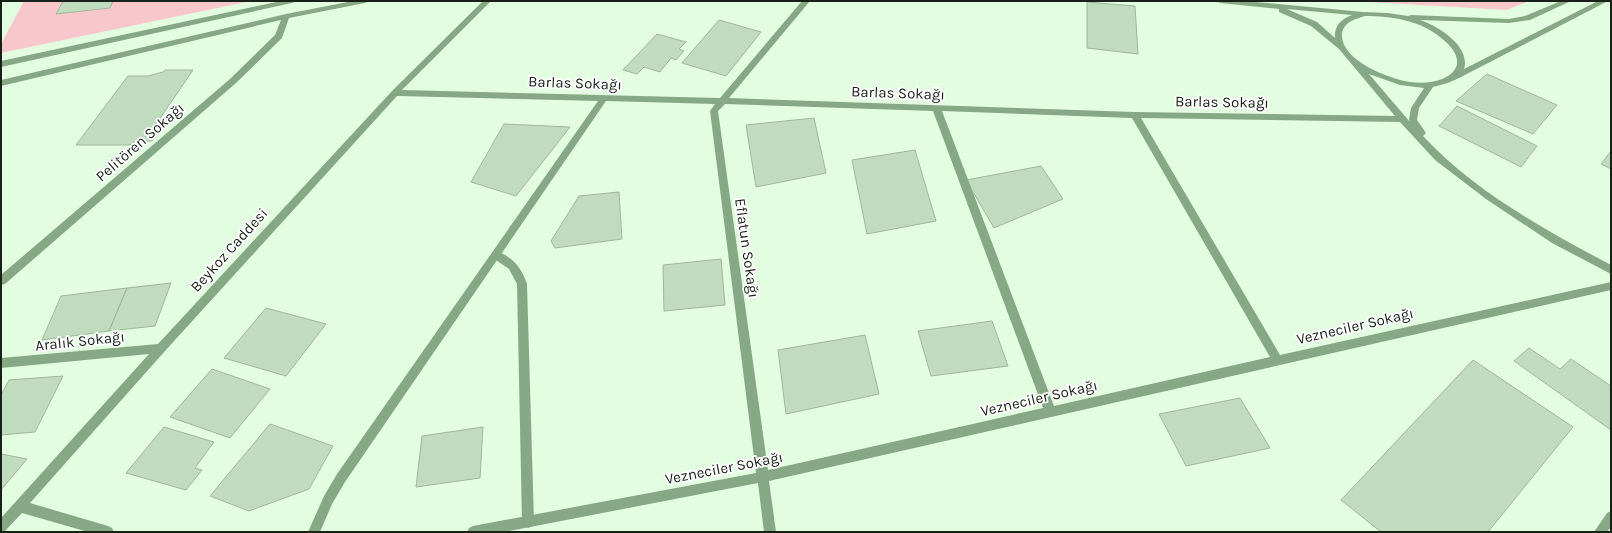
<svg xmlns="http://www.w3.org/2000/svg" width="1612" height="533" viewBox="0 0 1612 533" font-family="Karla,sans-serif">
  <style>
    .green { fill: #f8c7cc }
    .building { fill: #c1dbbf; stroke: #9fb89d }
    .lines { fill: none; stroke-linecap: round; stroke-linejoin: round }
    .service { fill: #87a885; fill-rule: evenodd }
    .minor { fill: #87a885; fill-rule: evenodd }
    .labels { text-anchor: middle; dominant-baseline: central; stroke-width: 3.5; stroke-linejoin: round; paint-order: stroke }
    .street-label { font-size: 15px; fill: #172117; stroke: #fff }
  </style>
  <rect width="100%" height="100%" fill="#e3fde1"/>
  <path class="green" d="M24,1H251L1,53V44Z
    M1351,1H1529L1507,10Z"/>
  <path class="building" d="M63,1H113L110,8L56,14Z
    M1087,2L1135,6L1138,54L1087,48Z
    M719,20L761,32L726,76L682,63Z
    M657,34L686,42L679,49L684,51L676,60L671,58L660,72L644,67L637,74L623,70Z
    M165,70H193L150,133H157L152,141H144L141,145H76L128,76H148L163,72Z
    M1487,74L1557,105L1533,134L1456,101Z
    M1457,106L1537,146L1521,167L1439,126Z
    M814,118L826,173L756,187L746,125Z
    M504,124L570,127L516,196L471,182Z
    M915,150L936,221L867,234L852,160Z
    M1611,151V169L1601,164Z
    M1041,166L1063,199L994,228L966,180Z
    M619,192L622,239L555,248L551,241L579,196Z
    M721,259L725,305L664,311L663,265Z
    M171,283L155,326L109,331L127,288Z
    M127,288L109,331L42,340L61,296Z
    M266,308L326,324L286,376L224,358Z
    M992,321L1008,366L931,376L918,331Z
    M865,335L879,394L786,414L778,350Z
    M1529,348L1560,369L1571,359L1611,386V430L1514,361Z
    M1473,360L1573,427L1488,532H1381L1341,500Z
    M212,369L270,389L230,438L170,417Z
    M63,376L35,432L1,435V395L9,380Z
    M1240,398L1270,448L1186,466L1159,414Z
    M270,424L333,446L309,489L249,511L210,496Z
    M164,427L214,442L195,468L202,470L186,490L126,473Z
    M483,427L480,478L416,487L422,436Z
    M1,454L27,459L1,490Z"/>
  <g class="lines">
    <path class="service" d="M496,251C512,256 522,268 527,284L534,522L532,526L528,528L524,526L522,522L517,284L509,269L493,258L491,255L493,252Z"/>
    <path class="minor" d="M281,1H296L292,3L1,67V61Z
      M353,1H369L365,3L289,18L282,38L236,83L5,284L1,285V275L230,79L275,35L281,20L1,86V80L286,14Z
      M483,1H491L402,90L720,98L802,1H810L729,98L1135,112L1395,116L1339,49L1311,26L1279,12V9L1220,3L1216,1H1245L1363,12L1388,13L1408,16L1411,15L1509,19L1525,16L1561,1H1571L1530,20L1509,23L1420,20C1438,26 1471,46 1464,69L1598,1H1608L1459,78L1448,83L1433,87L1419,108L1417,120L1426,133L1423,136C1474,191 1545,230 1611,265V274L1552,243L1486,199L1435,160L1400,122L1141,118L1280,355L1611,282V290L769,481L776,532H764L758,483L504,532H467L469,528L473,526L756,473L710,111L715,104L606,101L345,482L332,504L320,532H308L324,496L337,474L598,101L397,96L165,351L30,503L108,526L112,528L114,532H88L22,513L5,531L1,532V518L149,354L1,368V358L158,344L392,91ZM1287,9L1352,15C1341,19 1334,26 1335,38L1317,22ZM1365,16C1391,16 1419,20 1440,37C1479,67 1444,87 1410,82C1389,79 1339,60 1342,33C1344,22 1355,19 1365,16ZM1369,74L1400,85L1424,88L1411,108L1409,120L1410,122ZM725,104L933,111L1043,408L768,470L718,111ZM942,111L1132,118L1270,357L1054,406Z
      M1611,511V527L1607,532H1594L1607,513Z"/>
  </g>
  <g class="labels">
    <g class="street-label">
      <text transform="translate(575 83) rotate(2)">Barlas Sokağı</text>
      <text transform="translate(898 93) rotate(2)">Barlas Sokağı</text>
      <text transform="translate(1222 102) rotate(1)">Barlas Sokağı</text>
      <text transform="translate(140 142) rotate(-41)">Pelitören Sokağı</text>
      <text transform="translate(747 248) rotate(82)">Eflatun Sokağı</text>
      <text transform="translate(229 250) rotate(-48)">Beykoz Caddesi</text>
      <text transform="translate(1355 326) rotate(-13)">Vezneciler Sokağı</text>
      <text transform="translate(80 341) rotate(-6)">Aralık Sokağı</text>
      <text transform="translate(1039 398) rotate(-13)">Vezneciler Sokağı</text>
      <text transform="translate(724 468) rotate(-11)">Vezneciler Sokağı</text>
    </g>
  </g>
  <rect width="1612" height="533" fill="none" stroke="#172117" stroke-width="4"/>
</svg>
